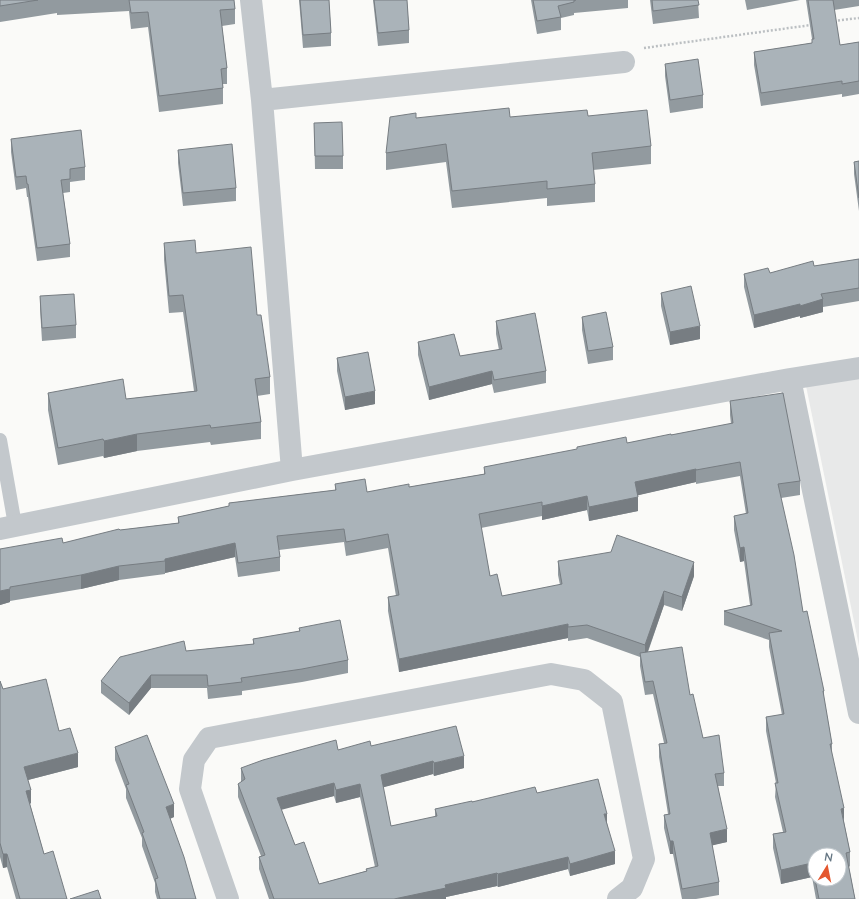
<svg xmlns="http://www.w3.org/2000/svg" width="859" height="899" viewBox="0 0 859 899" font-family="Lato,sans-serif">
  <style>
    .built { fill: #e8e9e9 }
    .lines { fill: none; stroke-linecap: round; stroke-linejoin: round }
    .path { stroke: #bbbfc2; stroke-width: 2.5; stroke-dasharray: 2 2; stroke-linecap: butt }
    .service { stroke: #c3c8cc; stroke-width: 14 }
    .minor { stroke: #c3c8cc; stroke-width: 22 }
    .wall { fill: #929a9f; fill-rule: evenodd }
    .shaded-wall { fill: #777d82 }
    .building { fill: #aab3b9; stroke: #777d82; fill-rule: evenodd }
  </style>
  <rect width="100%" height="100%" fill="#fafaf8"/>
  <path class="built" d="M859,365V646L804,376Z"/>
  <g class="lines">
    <path class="path" d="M834,21L859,18
      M644,48L811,25"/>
    <path class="service" d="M0,440L15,525"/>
    <path class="minor" d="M251,0L262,100L292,470
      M262,100L624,62
      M790,379L859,713
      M0,529L292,470L790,379L859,368
      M228,899L190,789L194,760L209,738L551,674L584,680L612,702L644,859L632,888L618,899"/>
  </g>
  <path class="wall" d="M0,0H234L235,9V24L222,26L227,68V84H223V104L159,112L148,27L131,29L129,11L57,15V13L0,22Z
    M299,0H329L331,33V46L303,48Z
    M373,0H407L409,30V43L378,46Z
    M531,0H628V8L574,13V15L561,18V30L537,34Z
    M650,0H698L699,18L653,24Z
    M745,0H800L747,10Z
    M806,0H859V6L834,10L840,45L859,42V94L842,97V94L761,106L754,65V52L812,43V39Z
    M665,64L703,95V108L670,113L665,76Z
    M588,116L651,146V164L593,170L595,184V202L547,206V198L452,208L446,162L386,170V153L416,118Z
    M314,123L343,156V169H315Z
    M11,139L85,167V180L70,182V192L63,193L70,244V257L37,261L28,197H27L26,188L16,190L11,152Z
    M178,150L236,188V201L183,206L178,163Z
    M859,161V211L854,174V162Z
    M164,243L196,253L257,315L270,377V394L257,396L261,422V439L211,445L210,442L137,451L104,458L103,456L58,465L48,410V393L126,399L194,391L183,312L169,313L164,260Z
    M859,259V301L823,307V312L800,318V316L754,328L744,287V274L770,273L814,266Z
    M661,293L700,339L670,345L661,306Z
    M40,296L76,325V338L42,341L40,309Z
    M582,317L613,347V360L588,364L582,330Z
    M496,321L546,371V383L494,393L492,384L429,400L418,355V342L460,356L499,350L496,334Z
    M337,358L375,404L345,410L337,371Z
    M730,401L800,481V495L781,498L803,612L824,691V698L832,744V756L844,822L850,852V866L849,867L855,899H816L812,877L781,884L773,848V834L783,832L775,797L776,783L766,731V717L782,715L769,647V640L724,625V611L750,605L744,561L740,562L734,530V516L746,514L740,476L696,484V482L638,495V511L589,521L587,510L542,520V516L481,528L490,576L502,596L560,585L558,575V561L694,576L682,611L664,605L648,652L690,695L703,738L724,773V786H718L727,842L712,845L719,882V895L696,899H682L673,854H670L664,828V815L668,814L659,757V744L664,743L653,694L645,695L640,666V657L587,638L568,641V638L399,672L388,611V597L396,596L388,548L346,556L344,542L279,550L280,557V571L238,577L235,557L165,573V574L119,580L81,589L10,601V602L0,605V549L63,543L120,530L178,523V517L229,506V503L335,490V484L367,492L409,487L484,474V467L627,443L731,424L730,415Z
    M299,628L348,660V673L302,682L242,691V695L208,699L207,688H151L129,715L101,693V681L186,651L253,644V639L299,632Z
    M0,681L3,689L59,731L78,767L28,780L31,803L30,804L44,854L67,899H16L7,867L3,868L0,857Z
    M371,746L464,768L434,776L433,774L383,787L391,826L435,817V809L472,802L537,793L607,823L615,864L570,876L568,869L498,887L497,886L446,897V899H269L259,869V857L261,856L238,797V784L241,782V768L338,750ZM334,796L336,803L360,797L375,867L366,869V871L319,884L295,845L281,809Z
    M115,747L174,817L170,819L196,899H157L155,892V883L142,846V838L126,798V789L115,760Z"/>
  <path class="shaded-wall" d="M823,299V312L800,318V306Z
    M800,304V316L754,328V315Z
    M700,326V339L670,345V332Z
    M492,371V384L429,400V387Z
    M375,391V404L345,410V397Z
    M137,434V451L104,458V441Z
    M696,469V482L635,496V482Z
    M587,496V510L542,520V506Z
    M638,497V511L589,521V507Z
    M235,543V557L165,573V559Z
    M744,547V561L740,562V548Z
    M694,562V576L682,611V597Z
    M119,566V580L81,589V575Z
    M10,589V602L0,605V591Z
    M664,591V605L645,659V645Z
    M568,624V638L399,672V659Z
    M151,675V688L129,715V703Z
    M78,753V767L24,781V767Z
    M464,756V768L434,776V763Z
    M433,761V774L381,788V775Z
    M334,783V796L277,811V798Z
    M360,784V797L336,803V790Z
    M31,790V803L26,805V791Z
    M174,804V817L166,820V807Z
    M844,808V822L841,809Z
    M604,814H607V826Z
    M727,829V842L710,846V833Z
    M670,841H673V854H670Z
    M615,851V864L570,876V864Z
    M3,854H7V867L3,868Z
    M568,857V869L498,887V874Z
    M812,863V877L781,884V870Z
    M497,873V886L446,897V899H394L445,885Z"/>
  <path class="building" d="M0,0H38L0,6Z
    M129,0H234L235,9L220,10L227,68L221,69L223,88L159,96L148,12L131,13Z
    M300,0H329L331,33L303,35Z
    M374,0H407L409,30L378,33Z
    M533,0H576H574V2L558,6L561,17L537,21Z
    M652,0H698L699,5L653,11Z
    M808,0H833L840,45L859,42V81L842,84V81L761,93L754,52L812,43V39H814Z
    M698,59L703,95L670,100L665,64Z
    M509,108L510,117L587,110L588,116L647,110L651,146L592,153L595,184L547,189V181L452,191L446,144L386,153L390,117L416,113V118Z
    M342,122L343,156H315L314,123Z
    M81,130L85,167L70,169V179L61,180L70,244L37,248L28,184H27L26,176L16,177L11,139Z
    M232,144L236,188L183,193L178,150Z
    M859,161V198L854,162Z
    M195,240L196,253L251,247L257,315H261L270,377L255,379L261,422L211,428L210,425L137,434L104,441L103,439L58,448L48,393L123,379L126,399L197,391L183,295L169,296L164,243Z
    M859,259V288L821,294L823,299L800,306V304L754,315L744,274L768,268L770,273L813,261L814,266Z
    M691,286L700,326L670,332L661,293Z
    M74,294L76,325L42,328L40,296Z
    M606,312L613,347L588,351L582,317Z
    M535,313L546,371L494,380L492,371L429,387L418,342L454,334L460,356L502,349L496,321Z
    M368,352L375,391L345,397L337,358Z
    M783,393L800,481L778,484L794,555L803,612L807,611L824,691H823L832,744H830L844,808L841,809L850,852L846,853L855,899H819L815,879H839V855H815V878L812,863L781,870L773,834L786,832L775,783H778L766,717L784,714L769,633L782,631L724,611L752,605L744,547L740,548L734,516L748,513L740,462L696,470V469L635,482L638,497L589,507L587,496L542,506V502L479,514L490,576L497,574L502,596L562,584L558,561L611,552L617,535L694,562L682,597L664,591L645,645L587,625L568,627V624L399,659L388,597L399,595L388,534L346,542L344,529L277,536L280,557L238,563L235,543L165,559V561L119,566L81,575L10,587V589L0,591V549L62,538L63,543L119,529L120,530L179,523L178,517L229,506V503L336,490L335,484L365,479L367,492L409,484V487L485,474L484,467L577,449V447L626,437L627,443L671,434V435L733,423L730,401Z
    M340,620L348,660L302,669L241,678L242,682L208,686L207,675H151L129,703L101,681L120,657L184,641L186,651L254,644L253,639L300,631L299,628Z
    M682,647L690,695L693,694L703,738L719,735L724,773L715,774L727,829L710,833L719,882L682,889L673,841H670L664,815L670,814L659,744L667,743L653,681L645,682L640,653Z
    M46,679L59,731L70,728L78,753L24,767L31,790L26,791L44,854L53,851L67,899H20L7,854H3L0,843V681L3,689Z
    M456,726L464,756L434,763L433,761L381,775L391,826L437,816L435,809L472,801V802L535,787L537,793L598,779L607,814H604L615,851L570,864L568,857L498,874L497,873L445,885L446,888L394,899H274L259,857L265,855L238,784L245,779L241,768L263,760L336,740L338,750L370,741L371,746ZM334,783L336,790L360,784L378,866L366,869L367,871L319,884L304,842L295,845L277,798Z
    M147,735L174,804L166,807L184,857L196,899H160L155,879L158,878L142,833L144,832L126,785L129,784L115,747Z
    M98,890L101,899H70Z"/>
  <g transform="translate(827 867) rotate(10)"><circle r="19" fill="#ffffff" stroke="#c1c8cd"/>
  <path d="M0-3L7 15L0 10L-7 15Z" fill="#e4572e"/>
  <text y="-6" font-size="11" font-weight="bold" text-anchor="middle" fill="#657683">N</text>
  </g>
</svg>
